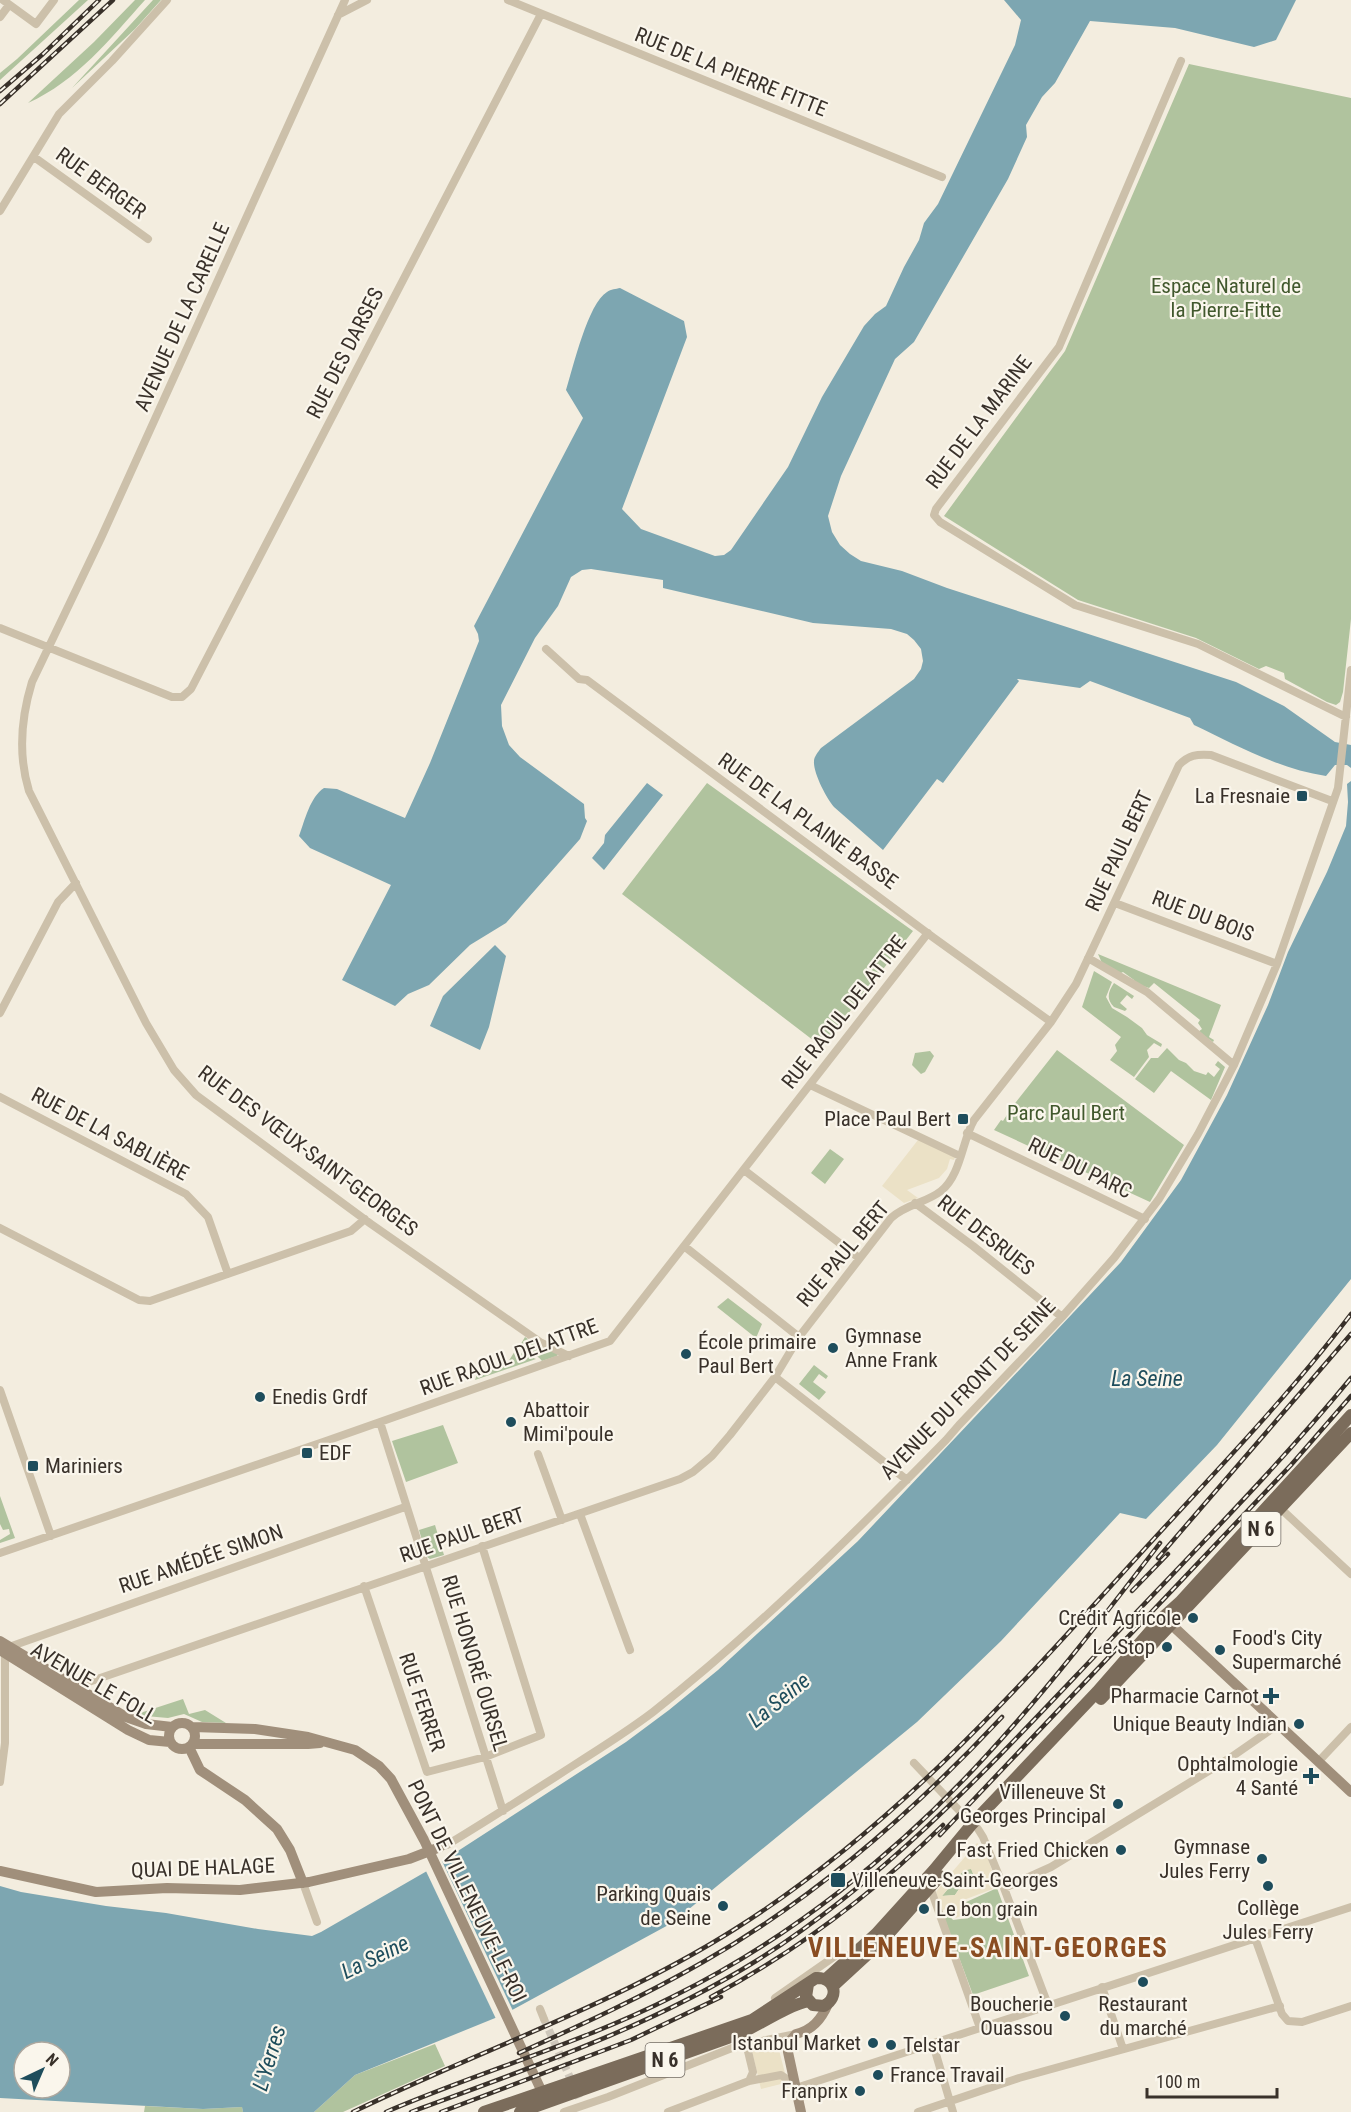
<svg xmlns="http://www.w3.org/2000/svg" width="1351" height="2112" viewBox="0 0 1351 2112" font-family="'Roboto Condensed',sans-serif">
  <style>
    .green { fill: #b0c39e }
    .plaza { fill: #ebe1c6; fill-rule: evenodd }
    .water { fill: #7da6b1; fill-rule: evenodd }
    .pier { fill: #f3eddf }
    .lines { fill: none; stroke-linecap: round; stroke-linejoin: round }
    .street-tunnel { stroke: #cec7bb; stroke-width: 8; stroke-dasharray: 8 4; stroke-linecap: butt }
    .street { stroke: #ccc0aa; stroke-width: 8 }
    .secondary { stroke: #a08f7b; stroke-width: 10 }
    .primary { stroke: #7b6c5b; stroke-width: 12 }
    .rail-casing { stroke: #39312a; stroke-width: 4.5 }
    .rail { stroke: #faf6ec; stroke-width: 2; stroke-dasharray: 7; stroke-linecap: butt }
    .poi-dot { fill: #1e4d5c; stroke: #faf6ec; stroke-width: 2 }
    .labels { text-anchor: middle; dominant-baseline: central; stroke-width: 4.5; stroke-linejoin: round; paint-order: stroke }
    .shield { fill: #faf6ec; stroke: #736c64; stroke-width: 1.5 }
    .shield-label { font-size: 20px; font-weight: bold; fill: #39312a }
    .street-label { font-size: 21px; fill: #39312a; stroke: #faf6ec }
    .park-label { font-size: 21px; fill: #41582d; stroke: #faf6ec }
    .poi-label { font-size: 21px; fill: #39312a; stroke: #faf6ec; text-anchor: end }
    .water-label { font-size: 22px; font-style: italic; fill: #1e4d5c; stroke: #faf6ec }
    .district-label { font-size: 27px; font-weight: bold; letter-spacing: 1.5px; fill: #8a4d22; stroke: #faf6ec }
  </style>
  <rect width="100%" height="100%" fill="#f3eddf"/>
  <path class="green" d="M79,0H88L0,80V73L17,59Z
    M135,0H145C110,39 77,81 28,103L94,42Z
    M153,0H161L135,29L72,88Z
    M1189,64L1351,98V619L1343,692L1340,702L1336,705L1327,702L1285,679L1284,673L1266,666L1259,669L1196,638L1078,600L944,516L1065,351Z
    M707,783L913,931L822,1047L622,894Z
    M1098,954L1221,1005L1209,1037L1214,1040L1213,1042L1198,1032L1202,1029L1198,1023L1200,1020L1154,983L1149,988L1134,983V980L1123,972L1119,974L1102,963Z
    M1094,971L1112,982L1106,997L1112,1008L1127,1017L1142,1028L1147,1035L1162,1044L1161,1047L1154,1043L1147,1050L1149,1057L1134,1077L1110,1060L1117,1051L1115,1045L1121,1037L1082,1007Z
    M1114,983L1134,996L1132,999L1127,995L1120,1003L1127,1009L1125,1011L1114,1007C1106,999 1108,992 1114,983Z
    M1167,1048L1179,1060L1186,1063L1194,1071L1206,1075L1208,1072L1214,1077L1220,1069L1215,1065L1218,1061L1225,1067L1211,1100L1171,1071L1154,1093L1135,1079L1151,1058H1158Z
    M1057,1050L1184,1145L1150,1202L994,1130L1001,1120L1003,1121L1012,1107Z
    M930,1051L934,1056L925,1072L921,1074L912,1065L915,1053Z
    M830,1149L844,1159L825,1184L811,1173Z
    M728,1298L762,1324L756,1338L717,1307Z
    M525,1337L537,1345L558,1354L557,1356L542,1361C538,1355 526,1351 519,1347Z
    M515,1351L536,1359L475,1380L477,1374L481,1369H494L506,1365Z
    M814,1365L828,1376L826,1379L819,1374L813,1382L826,1392L819,1400L799,1384Z
    M443,1425L458,1463L406,1482L392,1441Z
    M0,1496L15,1538L0,1543V1540L10,1534L9,1529L3,1530L0,1524Z
    M435,1525L444,1555L430,1559L427,1557L419,1530Z
    M183,1699L189,1714L205,1710L226,1723L202,1722L184,1714L168,1718L134,1715Z
    M971,1868L974,1876L961,1886L955,1895L942,1896L963,1871Z
    M997,1888L1029,1976L973,1995L944,1917L950,1916L953,1920L968,1918L964,1903Z
    M435,2044L445,2066L343,2112H314L355,2075Z
    M145,2106L203,2109L242,2107L243,2112H144Z"/>
  <path class="plaza" d="M918,1140L955,1157L954,1160L950,1159L947,1169L939,1178L907,1190L918,1198L904,1203L882,1186Z
    M977,1843L984,1848L998,1887L961,1901L965,1914L956,1918L948,1909L942,1910L936,1892L942,1884L945,1887L949,1882L946,1879ZM971,1869L974,1876L965,1881L955,1895L942,1896L963,1871Z
    M766,2043L778,2046L790,2093L782,2096L781,2084L761,2089L752,2051L755,2046Z"/>
  <path class="water" d="M1004,0H1296L1276,40L1254,47L1175,28L1090,21L1055,83L1042,97L1026,125L1027,137L1008,179L914,342L895,359L841,476L828,516L832,532L840,545L850,554L861,561L902,571L947,588L1236,682L1284,706L1335,742L1351,745V768L1347,765H1335L1326,776C1279,769 1236,745 1194,725L1190,718L1090,681L1080,688L1018,679H1017L1019,681L943,783L937,779L883,850L834,807C827,799 813,773 814,761C814,757 818,752 821,748L914,679L921,669L923,661L921,649L914,640L907,634L891,629L813,623L663,588V580L591,569L582,570L571,577L558,606L535,638L501,705L502,726L509,745L520,757L584,804L585,818L587,821L580,839L506,923L470,945L429,985L408,994L395,1006L342,980L391,885L310,848L299,836C305,820 310,797 324,788L337,789L405,818L430,763L479,641L478,634L474,626L583,418L566,390C573,368 588,303 607,292C611,289 616,289 620,288L684,321L687,337L622,509L641,529L715,556L724,555L731,550L788,467L822,397L864,326L875,314L886,306L904,267L919,240L924,223L938,204L1015,45L1021,20Z
    M1351,781V1279L1217,1445L1146,1519L1120,1513L1001,1641L917,1722L672,1923L505,2014L355,2075L314,2112H243L242,2107L203,2109L0,2098V1886L21,1892L106,1906L166,1913L258,1929L312,1936L321,1932L427,1871L626,1742L669,1710L718,1670L858,1541L1121,1262L1181,1180L1227,1095L1268,1005L1288,952L1327,872L1346,826L1348,802L1347,784ZM24,2052H60V2088H24Z
    M647,783L663,795L604,870L592,858L604,843L605,835Z
    M495,945L506,956L489,1027L480,1050L430,1026L443,996Z"/>
  <path class="pier" d="M441,1859L514,2013L497,2021L425,1869Z"/>
  <g class="lines">
    <path class="street-tunnel" d="M544,2019L579,2098"/>
    <path class="street" d="M3,0L36,24L54,0
      M345,0L101,538L32,682C21,718 18,755 29,791L146,1023L174,1070L196,1095L371,1224L540,1342L569,1356
      M508,0L942,177
      M338,15L367,0
      M0,17L9,5
      M1181,61L1059,347L936,509L934,515L940,522L1075,605L1198,644L1346,717
      M34,157L148,239
      M0,211L59,114L112,61L167,0
      M0,628L172,697H182L191,689L541,14
      M546,649L579,679L587,680L934,938L1051,1022
      M1115,903L1277,964
      M1088,958L1147,992L1234,1065
      M0,1013L58,902L76,883
      M810,1085L960,1156
      M0,1097L186,1194L208,1217L228,1274
      M967,1133L1145,1219
      M744,1170L859,1258
      M915,1203L973,1246L1062,1317
      M0,1228L139,1300L150,1301L351,1231L365,1219
      M684,1246L799,1337
      M775,1377L907,1480
      M0,1390L51,1536
      M380,1422L503,1811
      M538,1454L562,1520
      M1280,1508L1351,1574
      M580,1514L630,1650
      M0,1553L326,1441L610,1341L928,933
      M364,1586L427,1772L485,1757L541,1735L482,1546
      M9,1647L405,1507
      M77,1686L680,1479L693,1472L712,1456L730,1435L775,1377L799,1337L891,1218C906,1204 926,1203 941,1191C961,1175 962,1141 974,1120L1051,1022L1076,984L1179,765C1189,755 1196,754 1211,755L1332,801
      M1319,1761L1351,1727
      M914,1763L972,1824
      M0,1782L5,1743V1653
      M978,1829L983,1837L1004,1888L1048,2005
      M440,1847L447,1845C490,1819 532,1792 574,1765C601,1748 628,1731 653,1712C758,1629 853,1535 946,1440L959,1425L1062,1317L1114,1258L1159,1199L1198,1134L1234,1065L1277,964L1338,788L1351,670
      M303,1883L317,1922
      M930,1887L980,2028
      M1004,1888L1051,1867L1230,1758L1279,1724
      M1255,1938L1282,2014L1288,2021L1302,2022L1351,2006
      M1102,1987L1123,2049
      M779,2002L775,1998L838,1954
      M540,2009L544,2019
      M746,2043L753,2072L749,2081
      M933,2044L953,2112
      M796,2088L1351,1907
      M564,2112L608,2097L737,2046L796,2034
      M668,2112L749,2081L781,2075L787,2079
      M918,2112L1019,2078L1280,2006"/>
    <path class="secondary" d="M1166,1622L1176,1629L1351,1792
      M0,1641L126,1717L146,1724L172,1727
      M0,1650L128,1730L149,1740L170,1742
      M169 1736a13 13 0 1 1 26 0a13 13 0 1 1-26 0Z
      M193,1727L255,1729L308,1737L355,1750L379,1766L391,1779L424,1840L542,2092
      M193,1744H308L320,1743
      M189,1747L200,1770L245,1800L277,1829L290,1850L303,1883
      M0,1871L96,1892L167,1888L240,1890L309,1882L409,1859L440,1847
      M801,2112L788,2052L790,2041L796,2034C812,2030 821,2020 828,2004"/>
    <path class="primary" d="M1101,1699L1351,1433
      M826,1979L876,1934L934,1870L972,1824L1097,1692L1160,1620L1180,1602L1351,1415
      M833,1986L883,1940L940,1876
      M484,2112L752,2020L816,1978C835,1977 840,1997 824,2006L813,2005L806,1997L808,1984
      M520,2112L736,2035C761,2025 783,2007 809,2001"/>
    <g class="rail-casing">
      <path id="rail" d="M0,91L43,54L99,0
        M0,104L113,0
        M1158,1558L1351,1334
        M1132,1591L1168,1554
        M940,1835L1291,1465L1351,1396
        M711,1997C797,1951 874,1893 943,1825
        M519,2053C581,2025 644,1996 703,1962C816,1898 914,1811 1002,1717
        M353,2112C480,2050 615,2005 735,1929C892,1830 1017,1690 1140,1554C1211,1476 1288,1397 1351,1314
        M386,2112C481,2071 582,2043 674,1996C791,1938 897,1853 985,1757C1048,1689 1104,1616 1160,1543
        M411,2112C529,2068 648,2028 756,1961C893,1875 1001,1754 1112,1638C1192,1553 1276,1469 1351,1378
        M441,2112L631,2040L721,1997"/>
    </g>
    <use href="#rail" class="rail"/>
  </g>
  <g class="poi-dot">
    <rect x="1296" y="790" width="12" height="12" rx="3"/>
    <rect x="957" y="1113" width="12" height="12" rx="3"/>
    <circle cx="833" cy="1348" r="6"/>
    <circle cx="686" cy="1354" r="6"/>
    <circle cx="260" cy="1397" r="6"/>
    <circle cx="511" cy="1422" r="6"/>
    <rect x="301" y="1447" width="12" height="12" rx="3"/>
    <rect x="27" y="1460" width="12" height="12" rx="3"/>
    <circle cx="1193" cy="1618" r="6"/>
    <circle cx="1167" cy="1647" r="6"/>
    <circle cx="1220" cy="1650" r="6"/>
    <path d="M1268 1687h6v6h6v6h-6v6h-6v-6h-6v-6h6z"/>
    <circle cx="1299" cy="1724" r="6"/>
    <path d="M1308 1767h6v6h6v6h-6v6h-6v-6h-6v-6h6z"/>
    <circle cx="1118" cy="1804" r="6"/>
    <circle cx="1121" cy="1850" r="6"/>
    <circle cx="1262" cy="1859" r="6"/>
    <rect x="830" y="1872" width="16" height="16" rx="3"/>
    <circle cx="1268" cy="1886" r="6"/>
    <circle cx="723" cy="1906" r="6"/>
    <circle cx="924" cy="1909" r="6"/>
    <circle cx="1143" cy="1982" r="6"/>
    <circle cx="1065" cy="2016" r="6"/>
    <circle cx="873" cy="2043" r="6"/>
    <circle cx="891" cy="2045" r="6"/>
    <circle cx="878" cy="2075" r="6"/>
    <circle cx="860" cy="2091" r="6"/>
  </g>
  <g class="labels">
    <g class="shield">
      <rect x="1241.5" y="1512" width="39" height="34" rx="4.5"/>
      <rect x="645.5" y="2043" width="39" height="34" rx="4.5"/>
    </g>
    <g class="shield-label">
      <text x="1261" y="1529">N 6</text>
      <text x="665" y="2060">N 6</text>
    </g>
    <g class="street-label">
      <text transform="translate(731 72) rotate(22)">RUE DE LA PIERRE FITTE</text>
      <text transform="translate(101 183) rotate(36)">RUE BERGER</text>
      <text transform="translate(182 317) rotate(-66)">AVENUE DE LA CARELLE</text>
      <text transform="translate(345 353) rotate(-63)">RUE DES DARSES</text>
      <text transform="translate(979 422) rotate(-53)">RUE DE LA MARINE</text>
      <text transform="translate(808 821) rotate(36)">RUE DE LA PLAINE BASSE</text>
      <text transform="translate(1119 851) rotate(-65)">RUE PAUL BERT</text>
      <text transform="translate(1203 916) rotate(21)">RUE DU BOIS</text>
      <text transform="translate(844 1012) rotate(-52)">RUE RAOUL DELATTRE</text>
      <text transform="translate(110 1134) rotate(28)">RUE DE LA SABLIÈRE</text>
      <text transform="translate(308 1151) rotate(37)">RUE DES VŒUX-SAINT-GEORGES</text>
      <text transform="translate(1080 1168) rotate(26)">RUE DU PARC</text>
      <text transform="translate(986 1235) rotate(38)">RUE DESRUES</text>
      <text transform="translate(843 1254) rotate(-50)">RUE PAUL BERT</text>
      <text transform="translate(509 1357) rotate(-20)">RUE RAOUL DELATTRE</text>
      <text transform="translate(968 1389) rotate(-46)">AVENUE DU FRONT DE SEINE</text>
      <text transform="translate(462 1535) rotate(-19)">RUE PAUL BERT</text>
      <text transform="translate(201 1559) rotate(-19)">RUE AMÉDÉE SIMON</text>
      <text transform="translate(475 1663) rotate(73)">RUE HONORÉ OURSEL</text>
      <text transform="translate(94 1683) rotate(30)">AVENUE LE FOLL</text>
      <text transform="translate(422 1702) rotate(71)">RUE FERRER</text>
      <text transform="translate(203 1868) rotate(-2)">QUAI DE HALAGE</text>
      <text transform="translate(467 1891) rotate(64)">PONT DE VILLENEUVE-LE-ROI</text>
    </g>
    <g class="park-label">
      <text x="1226" y="286">Espace Naturel de<tspan x="1226" dy="24">la Pierre-Fitte</tspan></text>
      <text x="1066" y="1113">Parc Paul Bert</text>
    </g>
    <g class="poi-label">
      <text x="1290" y="796">La Fresnaie</text>
      <text x="951" y="1119">Place Paul Bert</text>
      <text x="845" y="1336" text-anchor="start">Gymnase<tspan x="845" dy="24">Anne Frank</tspan></text>
      <text x="698" y="1342" text-anchor="start">École primaire<tspan x="698" dy="24">Paul Bert</tspan></text>
      <text x="272" y="1397" text-anchor="start">Enedis Grdf</text>
      <text x="523" y="1410" text-anchor="start">Abattoir<tspan x="523" dy="24">Mimi'poule</tspan></text>
      <text x="319" y="1453" text-anchor="start">EDF</text>
      <text x="45" y="1466" text-anchor="start">Mariniers</text>
      <text x="1181" y="1618">Crédit Agricole</text>
      <text x="1232" y="1638" text-anchor="start">Food's City<tspan x="1232" dy="24">Supermarché</tspan></text>
      <text x="1155" y="1647">Le Stop</text>
      <text x="1259" y="1696">Pharmacie Carnot</text>
      <text x="1287" y="1724">Unique Beauty Indian</text>
      <text x="1298" y="1764">Ophtalmologie<tspan x="1298" dy="24">4 Santé</tspan></text>
      <text x="1106" y="1792">Villeneuve St<tspan x="1106" dy="24">Georges Principal</tspan></text>
      <text x="1250" y="1847">Gymnase<tspan x="1250" dy="24">Jules Ferry</tspan></text>
      <text x="1109" y="1850">Fast Fried Chicken</text>
      <text x="852" y="1880" text-anchor="start">Villeneuve-Saint-Georges</text>
      <text x="711" y="1894">Parking Quais<tspan x="711" dy="24">de Seine</tspan></text>
      <text x="1268" y="1908" text-anchor="middle">Collège<tspan x="1268" dy="24">Jules Ferry</tspan></text>
      <text x="936" y="1909" text-anchor="start">Le bon grain</text>
      <text x="1053" y="2004">Boucherie<tspan x="1053" dy="24">Ouassou</tspan></text>
      <text x="1143" y="2004" text-anchor="middle">Restaurant<tspan x="1143" dy="24">du marché</tspan></text>
      <text x="861" y="2043">Istanbul Market</text>
      <text x="903" y="2045" text-anchor="start">Telstar</text>
      <text x="890" y="2075" text-anchor="start">France Travail</text>
      <text x="848" y="2091">Franprix</text>
    </g>
    <g class="water-label">
      <text x="1147" y="1378">La Seine</text>
      <text transform="translate(779 1700) rotate(-39)">La Seine</text>
      <text transform="translate(375 1957) rotate(-26)">La Seine</text>
      <text transform="translate(269 2058) rotate(-73)">L'Yerres</text>
    </g>
    <g class="district-label">
      <text x="988" y="1948">VILLENEUVE-SAINT-GEORGES</text>
    </g>
  </g>
  <g transform="translate(42 2070) rotate(44)"><circle r="28" fill="#faf6ec" stroke="#ada79e" stroke-width="1.5"/>
  <path d="M0-4.5L10 22L0 15L-10 22Z" fill="#1e4d5c"/>
  <text y="-9" font-size="16" font-weight="bold" text-anchor="middle" fill="#39312a">N</text>
  </g>
  <path d="M1147 2088v9h130v-9" fill="none" stroke="#39312a" stroke-width="3"/>
  <text x="1156" y="2088" font-size="18" fill="#39312a" stroke="#faf6ec" stroke-width="4.5" paint-order="stroke">100 m</text>
</svg>
